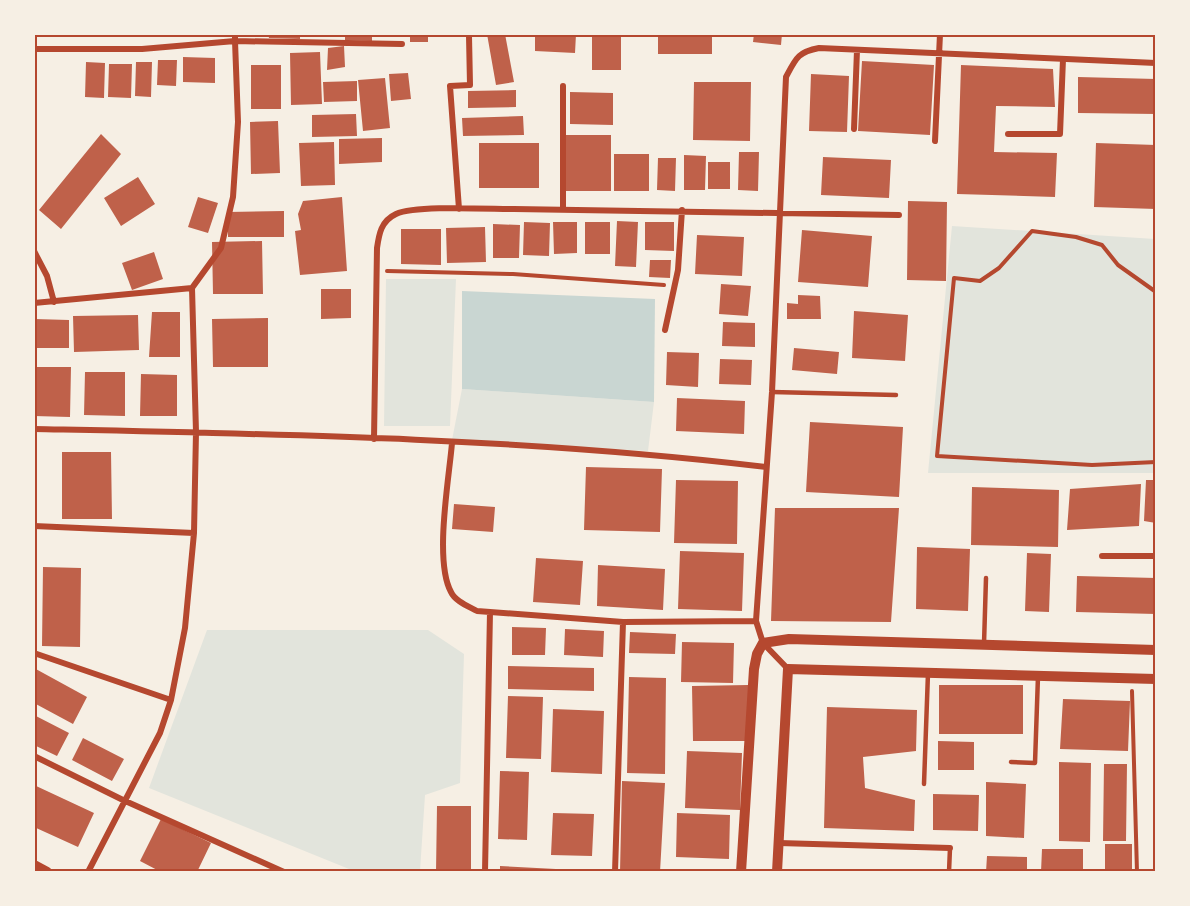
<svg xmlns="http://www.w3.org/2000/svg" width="1190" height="906" viewBox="0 0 1190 906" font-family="Montserrat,sans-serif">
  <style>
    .green { fill: #e2e4dc }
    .water { fill: #c9d6d2 }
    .building { fill: #bf614a }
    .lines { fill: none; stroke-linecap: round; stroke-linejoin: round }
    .path { stroke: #b5482f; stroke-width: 4 }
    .service { stroke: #b5482f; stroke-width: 4.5 }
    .minor { stroke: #b5482f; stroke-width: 6 }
    .tertiary { stroke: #b5482f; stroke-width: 10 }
    .neatline { fill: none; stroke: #b5482f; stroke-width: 2 }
  </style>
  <rect width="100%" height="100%" fill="#f6efe4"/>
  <path class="green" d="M952,226L1155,239V473H928Z
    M386,279H456L450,426H384Z
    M462,389L654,402L648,451L452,440Z
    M207,630H428L464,654L460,783L425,795L420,871H354L149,788Z"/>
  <path class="water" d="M462,291L655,299L654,402L462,389Z"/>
  <path class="building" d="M117,34H145V37H117Z
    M211,34H233V37H211Z
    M268,34H300V39L269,38Z
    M345,34H372V41L345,40Z
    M410,34H428V42H410Z
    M487,34H505L514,82L496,85Z
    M535,34H576L575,53L535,51Z
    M592,34H621V70H592Z
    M658,34H712V54H658Z
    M754,34H782L781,45L753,42Z
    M344,46L345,67L327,70L328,48Z
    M320,52L322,104L291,105L290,53Z
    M183,57L215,58V83L183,82Z
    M158,60H177L176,86L157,85Z
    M862,61L934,65L930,135L858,131Z
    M86,62L105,63L104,98L85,97Z
    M136,62H152L151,97L135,96Z
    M109,64H132L131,98L108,97Z
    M251,65H281V109H251Z
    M961,65L1053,69L1055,107L996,106L994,152L1057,153L1055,197L957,194Z
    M408,73L411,99L391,101L389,74Z
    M811,74L849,76L847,132L809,131Z
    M1078,77L1156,79V114L1078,113Z
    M385,78L390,128L363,131L358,80Z
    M357,81V101L324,102L323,82Z
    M694,82H751L750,141L693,140Z
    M516,90V107L468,108V91Z
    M570,92L613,93V125L570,124Z
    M356,114L357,136L312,137V115Z
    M523,116L524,135L463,136L462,118Z
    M278,121L280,173L251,174L250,122Z
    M101,134L121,154L61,229L39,210Z
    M566,135H611V191H566Z
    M382,138V162L339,164V139Z
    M334,142L335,185L301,186L299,143Z
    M479,143H539V188H479Z
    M1096,143L1156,145V209L1094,207Z
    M739,152H759L758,191L738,190Z
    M614,154H649V191H614Z
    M684,155L706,156L705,190H684Z
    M823,157L891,160L889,198L821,195Z
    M658,158H676L675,191L657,190Z
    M708,162H730V189H708Z
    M138,177L155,204L121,226L104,198Z
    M198,197L218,203L208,233L188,227Z
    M342,197L347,271L300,275L295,231L301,230L298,214L303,201Z
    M908,201L947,202L946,281L907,280Z
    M284,211V237H228V212Z
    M617,221L638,222L636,267L615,266Z
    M524,222L550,223L549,256L523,255Z
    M553,222H577V253L554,254Z
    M585,222H610V254H585Z
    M645,222H674V251L645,250Z
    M493,224L520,225L519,258H493Z
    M485,227L486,262L447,263L446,228Z
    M401,229H441V265L401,264Z
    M802,230L872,236L868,287L798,282Z
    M697,235L744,237L742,276L695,274Z
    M262,241L263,294H213L212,242Z
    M154,252L163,279L132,290L122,263Z
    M650,260H671L670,278L649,277Z
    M721,284L751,286L748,316L719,314Z
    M321,289H351V318L321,319Z
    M798,295L820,296L821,319H787V303L798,304Z
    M854,311L908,315L905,361L852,358Z
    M152,312H180V357H149Z
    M138,315L139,350L74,352L73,316Z
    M268,318V367H213L212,319Z
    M34,319L69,320V348H34Z
    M723,322L755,323V347L722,346Z
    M794,348L839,352L837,374L792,370Z
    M667,352L699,353L698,387L666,385Z
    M720,359L752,360L751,385L719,384Z
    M34,367H71L70,417L34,416Z
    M85,372H125V416L84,415Z
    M141,374L177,375V416H140Z
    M677,398L745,401L744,434L676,431Z
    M810,422L903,427L899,497L806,492Z
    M62,452H111L112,519H62Z
    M586,467L662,469L660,532L584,530Z
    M676,480L738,481L737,544L674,543Z
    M1146,480H1156V523L1144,521Z
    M1141,484L1139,526L1067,530L1070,489Z
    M972,487L1059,490L1058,547L971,545Z
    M454,504L495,507L493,532L452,529Z
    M775,508H899L891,622L771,621Z
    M917,547L970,549L968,611L916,609Z
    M680,551L744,553L742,611L678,609Z
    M1027,553L1051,554L1049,612L1025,611Z
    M536,558L583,561L580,605L533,602Z
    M598,565L665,569L663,610L597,606Z
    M43,567L81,568L80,647L42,646Z
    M1077,576L1156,578V614L1076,612Z
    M512,627L546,628L545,655H512Z
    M565,629L604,631L603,657L564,655Z
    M630,632L676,634L675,654L629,653Z
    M682,642L734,643L733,683L681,682Z
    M508,666L594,668V691L508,689Z
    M34,668L87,697L73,724L34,703Z
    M629,677L666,678L665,774L627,773Z
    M748,685L749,741H693L692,686Z
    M939,685H1023V734H939Z
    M508,696L543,697L541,759L506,758Z
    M1063,699L1130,701L1128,751L1060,749Z
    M827,707L917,710L916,751L863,757L865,788L915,800L914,831L824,828Z
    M553,709L604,711L602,774L551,772Z
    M34,715L69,733L57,756L34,745Z
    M83,738L124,759L112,781L72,760Z
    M938,741L974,742V770H938Z
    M687,751L742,753L740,810L685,808Z
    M1059,762L1091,763L1090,842L1059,841Z
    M1104,764H1127L1126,841H1103Z
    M500,771L529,772L527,840L498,839Z
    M622,781L665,783L660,872H620Z
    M986,782L1026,784L1024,838L986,836Z
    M34,785L94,813L78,847L34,827Z
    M933,794L979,795L978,831L933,830Z
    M437,806H471V872H436Z
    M553,813L594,814L592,856L551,855Z
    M677,813L730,815L729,859L676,857Z
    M161,819L211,843L197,872H161L140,861Z
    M1105,844H1132V872H1105Z
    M1042,849H1083V872H1041Z
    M987,856L1027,857V872H986Z
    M500,866L575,870V872H500Z"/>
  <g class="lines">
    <path class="path" d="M387,271L513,274L664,285
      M1156,292L1118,265L1102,245L1076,237L1032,231L999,268L980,281L954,278L937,456L1092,465L1156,462
      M1132,691L1137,872"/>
    <path class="service" d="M772,392L896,395
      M984,644L986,578
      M1011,762L1035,763L1038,676
      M924,784L928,673
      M949,872L950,848"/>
    <path class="minor" d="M235,34V41L402,44
      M34,49H142L235,41L238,122L233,197L221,248L192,288L196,432L194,533L185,628L171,700L160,733L88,872
      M563,86V209
      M854,129L857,50
      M1008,134H1060L1063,59
      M935,141L940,34
      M459,209L450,86L470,85L469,36
      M34,251L47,276L54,302
      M34,303L192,288
      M665,330L678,270L682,210
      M34,429C278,434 524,438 766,467
      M374,439L377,248C379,234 381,221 396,214C416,205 489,209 514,209C642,210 770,213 899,215
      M452,443C449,479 434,561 451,592C455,601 468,606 477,611L623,622L756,621
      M34,526L194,533
      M1102,556H1156
      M34,653L171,700
      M788,669L763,643L756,621L772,392L786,77C796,58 798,52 819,48L1156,63
      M34,756L123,800L284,872
      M779,843L950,848
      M485,872L490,612
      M615,872L623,622"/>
    <path class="tertiary" d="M34,865L47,872
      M741,872L754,669L757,654L763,643L789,639L1156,650
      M777,872L788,669L1156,679"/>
  </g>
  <rect width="1190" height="906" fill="none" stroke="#f6efe4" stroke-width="72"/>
  <rect x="36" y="36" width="1118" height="834" class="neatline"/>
</svg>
